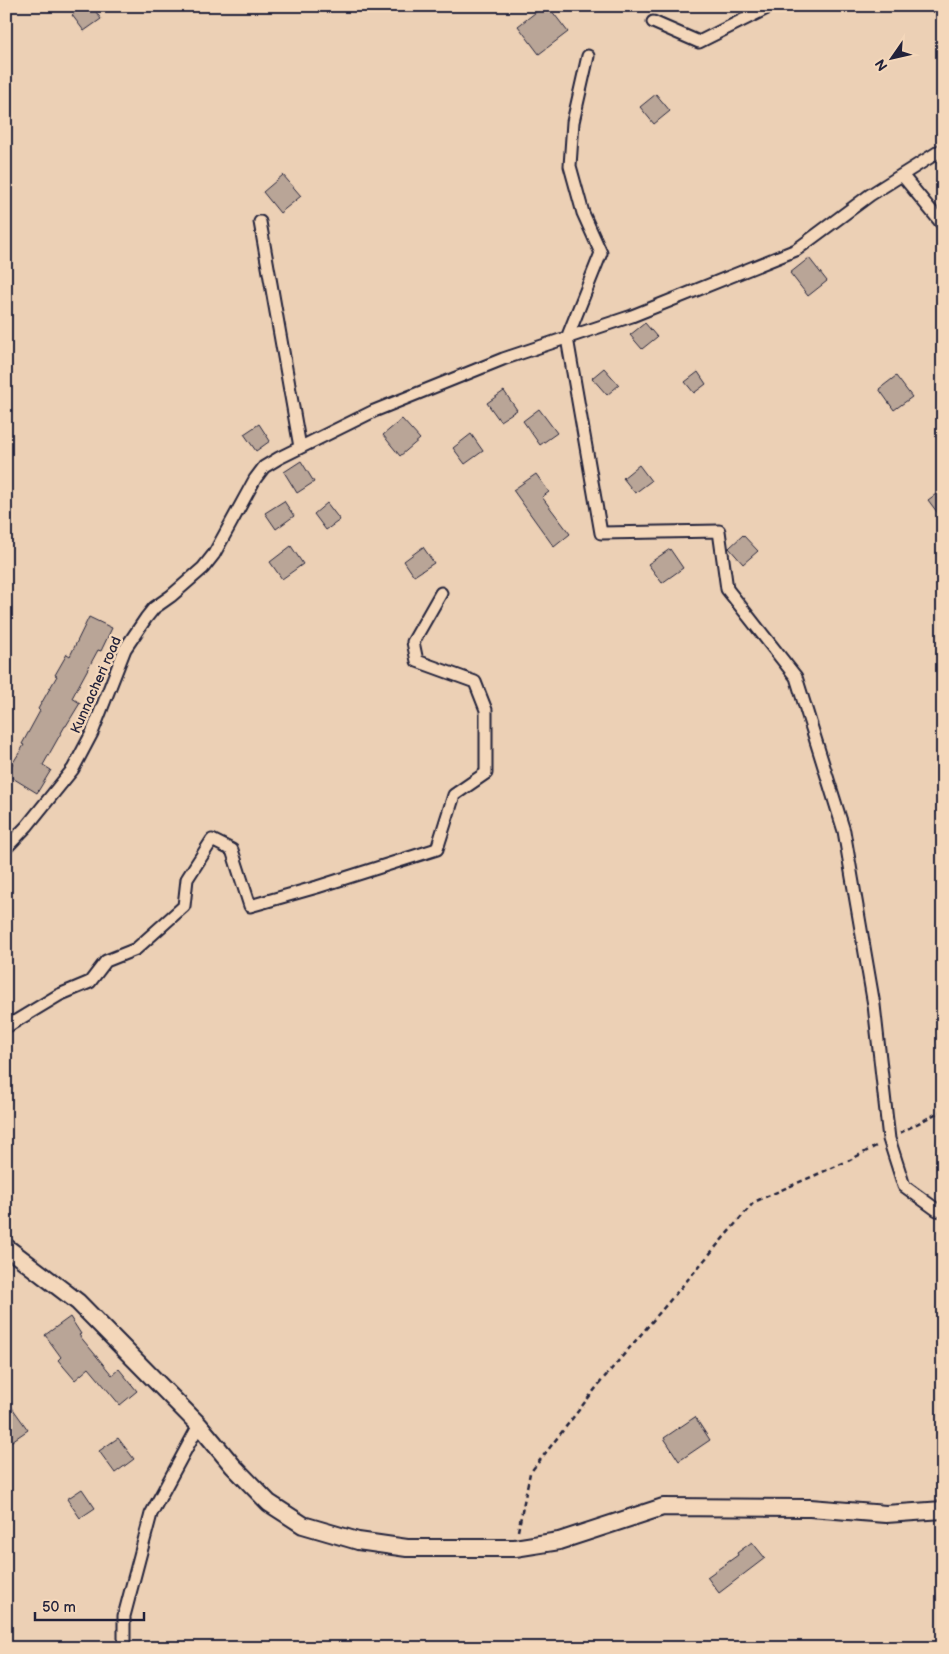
<svg xmlns="http://www.w3.org/2000/svg" width="949" height="1654" viewBox="0 0 949 1654" font-family="'Balsamiq Sans',sans-serif">
  <style>
    .building { fill: #b9a597; stroke: #22223b }
    .lines { fill: none; stroke-linecap: round; stroke-linejoin: round }
    .street-casing { stroke: #22223b; stroke-width: 15 }
    .secondary-casing { stroke: #22223b; stroke-width: 20 }
    .path { stroke: #22223b; stroke-width: 2.5; stroke-dasharray: 5 4; stroke-linecap: butt }
    .street { stroke: #f4d7ba; stroke-width: 11 }
    .secondary { stroke: #f4d7ba; stroke-width: 16 }
    .labels { text-anchor: middle; dominant-baseline: central; stroke-width: 5; stroke-linejoin: round; paint-order: stroke }
    .street-label { font-size: 14px; fill: #22223b; stroke: #f4d7ba }
  </style>
  <rect width="100%" height="100%" fill="#ecd0b5"/>
  <filter id="ink" filterUnits="userSpaceOnUse"><feTurbulence type="fractalNoise" baseFrequency=".02" numOctaves="2"/><feDisplacementMap in="SourceGraphic" scale="10" xChannelSelector="R" yChannelSelector="G"/><feConvolveMatrix kernelMatrix="1 2 1 2 8 2 1 2 1" color-interpolation-filters="sRGB"/></filter>
  <g filter="url(#ink)">
    <path class="building" d="M83,6H92L101,19L84,31L72,15Z
      M544,6H548L568,32L539,54L518,26Z
      M656,94L670,111L654,124L640,107Z
      M283,175L301,196L280,213L263,192Z
      M809,258L827,281L808,296L790,273Z
      M645,323L657,337L642,349L630,335Z
      M604,368L619,385L607,395L592,378Z
      M698,372L706,384L694,393L685,382Z
      M896,376L912,397L894,410L879,389Z
      M504,391L517,410L500,421L487,403Z
      M539,409L557,433L540,445L523,421Z
      M402,419L420,439L400,456L383,435Z
      M259,424L270,441L256,451L244,434Z
      M471,434L483,451L465,464L453,448Z
      M301,461L314,482L297,493L284,472Z
      M639,465L651,481L635,493L623,478Z
      M536,474L549,492L542,497L570,534L554,547L513,490Z
      M943,489V520L928,500Z
      M284,501L294,516L276,529L265,513Z
      M327,503L340,520L326,530L314,514Z
      M743,535L758,551L743,564L729,548Z
      M291,546L303,564L282,579L270,562Z
      M423,547L434,563L414,576L404,561Z
      M670,549L683,568L662,583L648,564Z
      M89,617L112,628L101,651L98,650L72,698L80,703L66,726H65L43,765L51,770L37,793L6,774L24,745L22,744L40,711L38,709L57,676L55,675L67,654L70,656Z
      M70,1317L81,1334L79,1335L112,1375L119,1369L137,1391L120,1405L89,1368L75,1380L58,1360L61,1357L45,1335Z
      M6,1399L28,1430L6,1445Z
      M695,1417L710,1440L679,1461L664,1438Z
      M118,1438L134,1459L115,1473L99,1451Z
      M82,1489L95,1508L80,1518L67,1499Z
      M752,1542L765,1558L719,1593L707,1577L738,1555L737,1553Z"/>
    <g class="lines">
      <g class="street-casing">
        <path id="street" d="M653,22L699,42L771,6
          M588,56L573,122L570,166L583,213L601,253L567,338L601,533L719,531L727,589L796,677L844,831L874,1005L889,1139L904,1186L937,1210L943,1211
          M902,175L943,225
          M260,222L300,447
          M6,848L27,826L73,769L92,733L125,649L146,618L154,608L171,596L203,568L214,554L255,479L264,467L279,458L374,411L503,359L632,316L796,250L870,195L943,149
          M6,1027L59,995L90,982L106,961L136,949L184,906L187,879L212,840L232,850L250,906L317,887L437,849L454,795L486,773V710L475,682L417,661L413,642L441,593
          M124,1648V1616L151,1514L199,1425"/>
      </g>
      <g class="secondary-casing">
        <path id="secondary" d="M6,1247L78,1302L199,1425L233,1466L269,1503L303,1525L358,1541L407,1548H515L559,1541L663,1507L810,1508L886,1514L943,1510"/>
      </g>
      <path class="path" d="M900,1133L943,1110
        M518,1531L530,1473L603,1379L754,1202L850,1160L878,1145"/>
      <use href="#street" class="street"/>
      <use href="#secondary" class="secondary"/>
    </g>
  </g>
  <g class="labels">
    <g class="street-label">
      <text transform="translate(96 685) rotate(-66)">Kunnacheri road</text>
    </g>
  </g>
  <rect width="949" height="1654" fill="none" stroke="#f4d7ba" stroke-width="25"/>
  <rect x="12" y="12" width="924" height="1629" fill="none" stroke="#22223b" stroke-width="2" filter="url(#ink)"/>
  <g transform="translate(892 58) rotate(236)" stroke="#f4d7ba" stroke-width="4" paint-order="stroke">
  <path d="M0-4L9 19L0 12L-9 19Z" fill="#22223b"/>
  <text y="-8" font-size="14" font-weight="bold" text-anchor="middle" fill="#22223b">N</text>
  </g>
  <path d="M35 1612v8h109v-8" fill="none" stroke="#22223b" stroke-width="2.5"/>
  <text x="42" y="1612" font-size="15" fill="#22223b" stroke="#f4d7ba" stroke-width="4" paint-order="stroke">50 m</text>
</svg>
